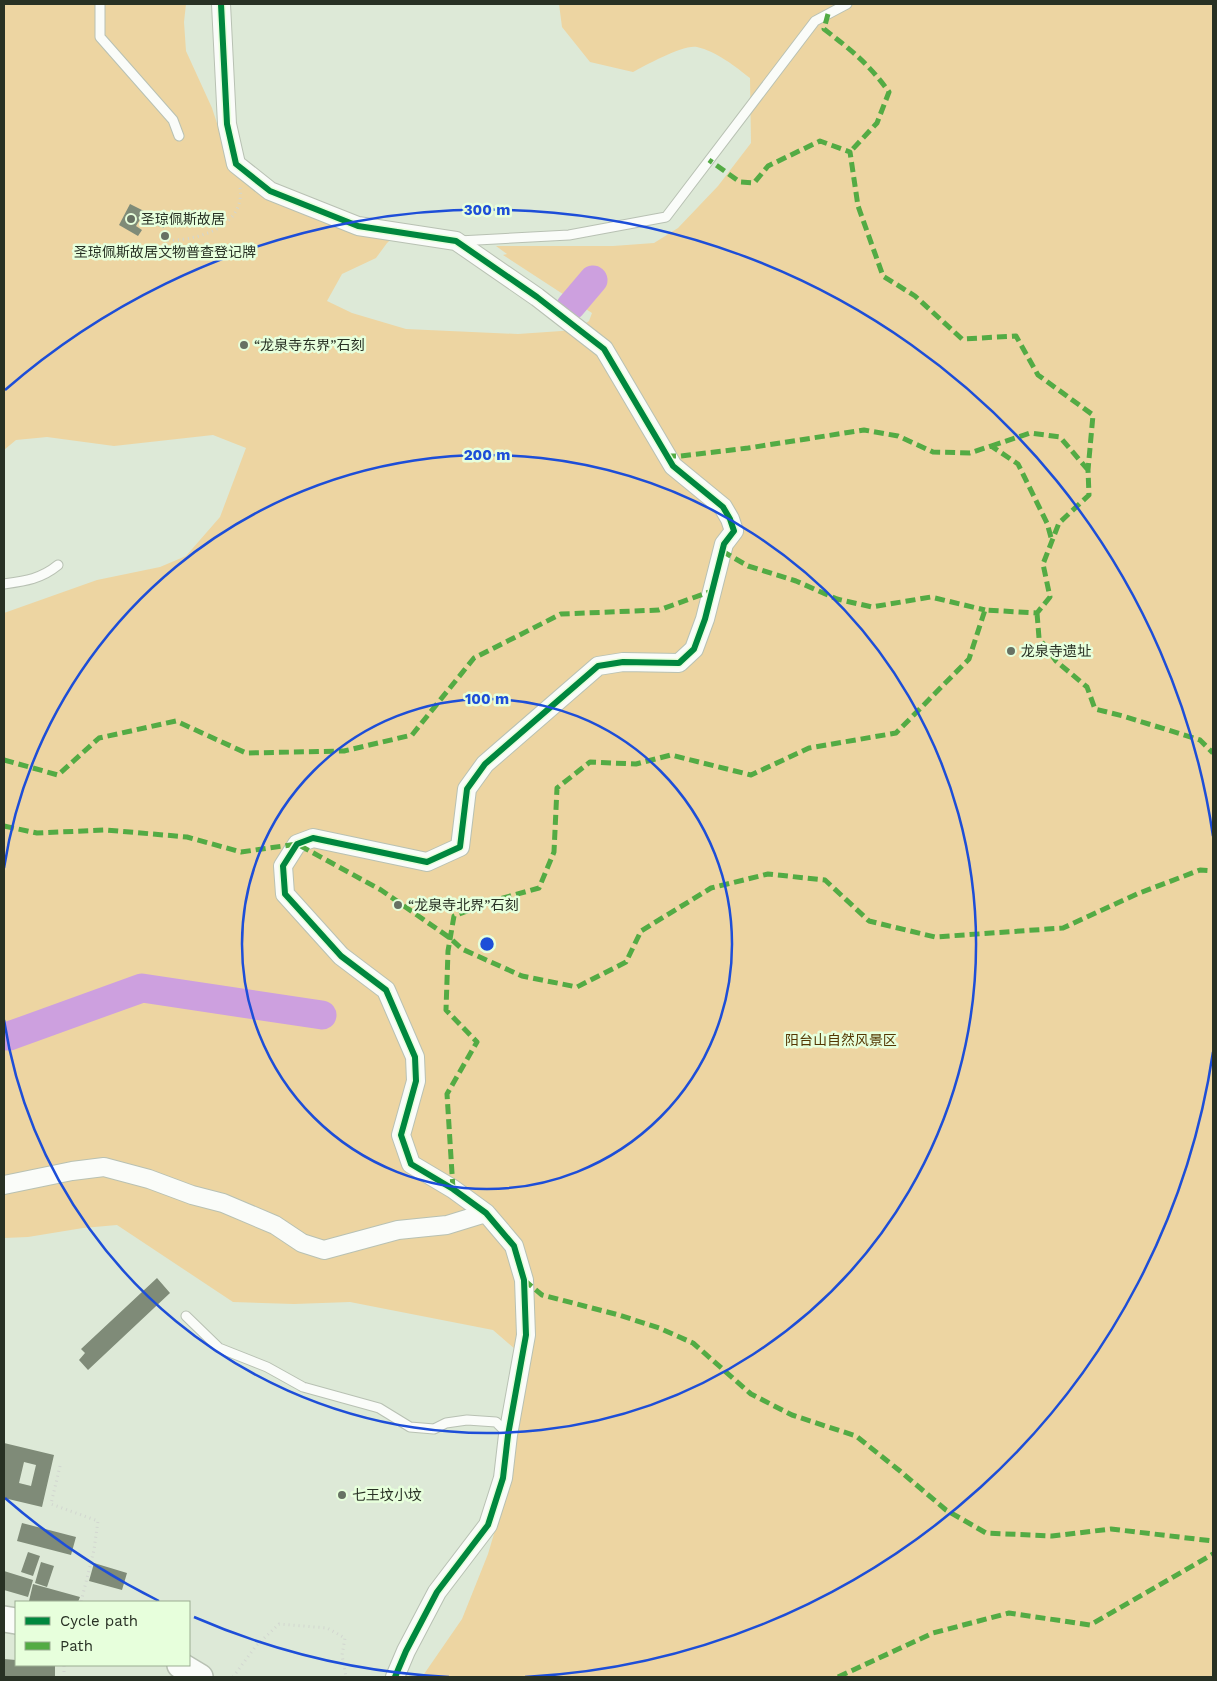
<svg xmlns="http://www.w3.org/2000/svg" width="1217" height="1681" viewBox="0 0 1217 1681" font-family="'Work Sans','Noto Sans SC',sans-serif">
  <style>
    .green { fill: #edd5a2 }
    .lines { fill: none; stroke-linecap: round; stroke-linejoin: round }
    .river { stroke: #cda0df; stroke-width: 29 }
    .building { fill: #7f8b78; fill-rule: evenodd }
    .lane-casing { stroke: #b8c1b3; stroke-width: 11 }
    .street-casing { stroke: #b8c1b3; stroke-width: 20 }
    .secondary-casing { stroke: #b8c1b3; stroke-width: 28 }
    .path { stroke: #d2d6d0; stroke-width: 3; stroke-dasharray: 1 4; stroke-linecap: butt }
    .lane { stroke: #fafcf9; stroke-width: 9 }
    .street { stroke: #fafcf9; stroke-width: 18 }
    .secondary { stroke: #fafcf9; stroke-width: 25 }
    .quiet { stroke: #53ab44; stroke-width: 5; stroke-dasharray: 10 5; stroke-linecap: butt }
    .cycleway-casing { stroke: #e7ffdc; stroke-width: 9 }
    .cycleway { stroke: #00873e; stroke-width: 6 }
    .ring { fill: none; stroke: #1d4ed8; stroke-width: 2.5 }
    .poi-dot { fill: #677163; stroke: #e7ffdc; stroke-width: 2 }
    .labels { text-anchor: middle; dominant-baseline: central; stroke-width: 5; stroke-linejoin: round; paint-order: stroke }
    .poi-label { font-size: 14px; fill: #283124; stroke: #e7ffdc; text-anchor: start }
    .park-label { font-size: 14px; fill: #543702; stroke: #e7ffdc }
    .centre { fill: #1d4ed8; stroke: #e7ffdc; stroke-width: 2.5 }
    .ring-label { font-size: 15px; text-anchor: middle; font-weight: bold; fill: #1d4ed8; stroke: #e7ffdc; stroke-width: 5; stroke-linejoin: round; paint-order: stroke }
  </style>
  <rect width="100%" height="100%" fill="#dde9d7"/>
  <path class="green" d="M4,4H186L184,22L186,51L212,108L226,151L249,182L396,235L387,243L376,258L342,274L327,301L352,313L406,329L518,334L576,330L589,321L592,313L503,255L507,254L496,246H613L654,243L678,228L718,186L751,143L750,78C736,67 716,51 697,47C684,44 646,65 633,72L590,62L562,27L559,4H1213V1677H422L462,1619L488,1554L511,1476L522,1355L493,1330L350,1302L294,1304L233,1302L117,1225L83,1228L28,1237L4,1238V613L97,580L160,567L186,556L220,517L246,448L213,435L114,446L47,437L16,440L4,450Z"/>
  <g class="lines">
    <path class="river" d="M571,306L593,280
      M4,1036H9L142,988L322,1015"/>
  </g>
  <path class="building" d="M130,204L150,214L146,221L141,218L136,226L142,230L138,236L119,225Z
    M158,215L167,218L164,228L155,225Z
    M157,1278L170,1293L88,1370L79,1360L85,1353L81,1349Z
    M4,1443L54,1455L42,1507L4,1498ZM24,1462L36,1465L31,1486L19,1483Z
    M22,1523L76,1537L71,1555L17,1541Z
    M28,1552L40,1556L33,1576L21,1572Z
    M41,1562L54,1566L47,1587L35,1583Z
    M94,1563L127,1573L122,1590L89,1581Z
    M4,1571L33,1580L28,1597L4,1590Z
    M33,1584L80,1597L78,1602L29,1601Z
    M4,1659L16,1660V1665H55V1677H4Z"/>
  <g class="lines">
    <g class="lane-casing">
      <path id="lane" d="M100,4V37L173,120L179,136
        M459,241L569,235L666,217L815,21L847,4
        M4,584C25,581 41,579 58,565
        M186,1316L219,1348L267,1367L303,1387L379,1408L410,1427L434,1429L446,1423L467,1420L496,1422L508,1434"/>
    </g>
    <g class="street-casing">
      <path id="street" d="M221,4L227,124L236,164L270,191L358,226L456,241L537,297L604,349L673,466L723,507L730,519L734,531L724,544L705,619L694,649L679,663L623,662L598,666L485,764L467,789L460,847L427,862L313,838L297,844L283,866L285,894L341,956L386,990L415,1057L416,1081L401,1135L411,1164L453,1189L486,1213L514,1246L524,1280L526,1335L508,1435L503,1478L488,1525L437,1592L406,1651L395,1677
        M4,1185L72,1171L104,1167L149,1179L192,1195L223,1203L275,1225L302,1243L324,1250L398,1230L447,1225L486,1213"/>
    </g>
    <g class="secondary-casing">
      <path id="secondary" d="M4,1619L16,1621
        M180,1665L200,1677"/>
    </g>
    <path class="path" d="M163,240C194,242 246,228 240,187
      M60,1466L51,1504L98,1521L94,1550L81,1602
      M64,1677V1665
      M233,1677L256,1646L279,1624L327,1628L345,1638L342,1655L346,1677"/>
    <use href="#lane" class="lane"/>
    <use href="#street" class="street"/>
    <use href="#secondary" class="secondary"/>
    <path class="quiet" d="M828,14L824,29C851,50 869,64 889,92L877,123L850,152
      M991,446L1030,433L1060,437L1088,470
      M666,456H681L748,448L864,430L898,436L933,452L970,453L991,446L1018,464L1047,523L1052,541
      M722,551L748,566L796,581L837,599L872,607L931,597L985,610
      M1037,613L1039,638L1056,661L1087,687L1095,709L1123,716L1200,740L1213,753
      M4,760L58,775L99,738L176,721L246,753L344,751L412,735L474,658L561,614L659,610L712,591
      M4,826L37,833L106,830L187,837L241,852L297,844L381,890L450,938L462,949L522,976L577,987L626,962L641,931L711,888L768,874L825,880L869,921L935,937L1063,928L1137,894L1200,870L1213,871
      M453,1189L447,1094L477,1042L446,1010L448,951L454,916L496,900L539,888L554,852L557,788L590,762L636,764L671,755L751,775L809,748L896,733L969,659L985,610L1037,613L1050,597L1043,564L1059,523L1089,495L1088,470L1093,415L1038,375L1016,336L962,339L915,296L883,276L858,206L850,152L820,141L768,166L754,183L740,182L709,160
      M524,1280L542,1295L619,1315L659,1328L693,1343L751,1394L792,1415L856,1436L900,1471L946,1510L986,1533L1052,1536L1111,1529L1213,1541
      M838,1677L933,1633L1009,1613L1090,1625L1213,1554"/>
    <g class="cycleway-casing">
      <path id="cycleway" d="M221,4L227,124L236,164L270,191L358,226L456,241L537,297L604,349L673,466L723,507L730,519L734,531L724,544L705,619L694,649L679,663L623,662L598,666L485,764L467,789L460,847L427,862L313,838L297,844L283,866L285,894L341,956L386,990L415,1057L416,1081L401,1135L411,1164L453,1189L486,1213L514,1246L524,1280L526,1335L508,1435L503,1478L488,1525L437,1592L406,1651L395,1677"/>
    </g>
    <use href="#cycleway" class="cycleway"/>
  </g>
  <g class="ring">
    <circle cx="487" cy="944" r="245"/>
    <path d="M4 868A489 489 0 1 1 4 1020"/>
    <path d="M1213 1052A734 734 0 0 1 525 1677M449 1677A734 734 0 0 1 194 1617M159 1601A734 734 0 0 1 5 1498M5 390A734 734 0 0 1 1213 836"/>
  </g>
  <g class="poi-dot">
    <circle cx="131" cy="219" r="5"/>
    <circle cx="165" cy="236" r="5"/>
    <circle cx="244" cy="345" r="5"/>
    <circle cx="1011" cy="651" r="5"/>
    <circle cx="398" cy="905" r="5"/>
    <circle cx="342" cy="1495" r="5"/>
  </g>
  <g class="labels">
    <g class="poi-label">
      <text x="141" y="219">圣琼佩斯故居</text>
      <text x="165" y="252" text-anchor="middle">圣琼佩斯故居文物普查登记牌</text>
      <text x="254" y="345">“龙泉寺东界”石刻</text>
      <text x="1021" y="651">龙泉寺遗址</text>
      <text x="408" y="905">“龙泉寺北界”石刻</text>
      <text x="352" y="1495">七王坟小坟</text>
    </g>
    <g class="park-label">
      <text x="841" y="1040">阳台山自然风景区</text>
    </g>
  </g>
  <circle cx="487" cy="944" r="8" class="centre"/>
  <g class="ring-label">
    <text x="487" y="215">300 m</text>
    <text x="487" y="460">200 m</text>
    <text x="487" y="704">100 m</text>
  </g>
  <rect width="1217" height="1681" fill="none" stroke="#283124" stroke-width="10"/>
  <rect x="15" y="1601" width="175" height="65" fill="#e7ffdc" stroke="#9bad92"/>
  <rect x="25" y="1617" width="25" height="8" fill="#00873e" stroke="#9bad92"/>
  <text x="60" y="1626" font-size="15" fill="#283124">Cycle path</text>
  <rect x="25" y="1642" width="25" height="8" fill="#53ab44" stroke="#9bad92"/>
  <text x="60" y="1651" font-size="15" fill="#283124">Path</text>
</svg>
